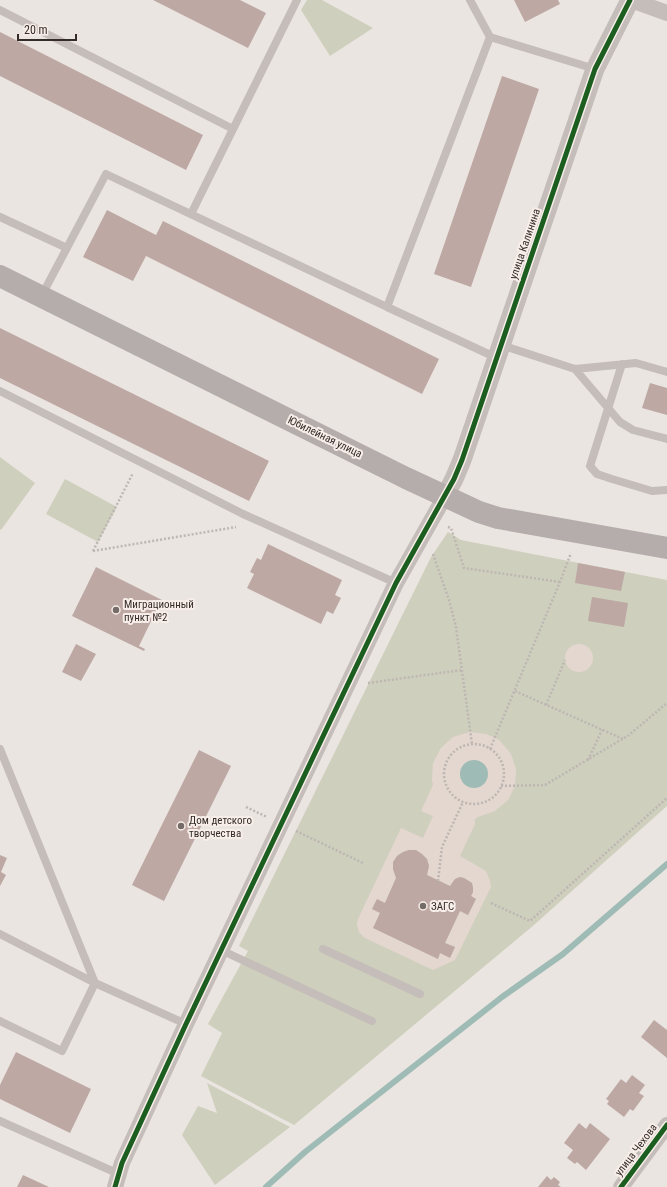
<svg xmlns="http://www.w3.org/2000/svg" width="667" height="1187" viewBox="0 0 667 1187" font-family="'Roboto Condensed',sans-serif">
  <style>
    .green { fill: #cfcfbd }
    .plaza { fill: #e4d7cf; fill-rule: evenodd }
    .water { fill: #9fbbb6 }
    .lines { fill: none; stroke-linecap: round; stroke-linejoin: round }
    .stream { stroke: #9fbbb6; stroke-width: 6 }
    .building { fill: #bda8a4 }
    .path { stroke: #bdb6b3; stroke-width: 2.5; stroke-dasharray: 2 2; stroke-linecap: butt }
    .service { stroke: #c4bdba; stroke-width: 8 }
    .minor { stroke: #c4bdba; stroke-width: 16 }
    .tertiary { stroke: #c4bdba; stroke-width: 19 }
    .secondary { stroke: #b5adab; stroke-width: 22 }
    .cycleway-casing { stroke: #f8eee9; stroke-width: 8 }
    .cycleway { stroke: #1b5e20; stroke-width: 5 }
    .poi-dot { fill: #756c69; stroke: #f8eee9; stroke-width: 1.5 }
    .labels { text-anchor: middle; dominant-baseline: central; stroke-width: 4; stroke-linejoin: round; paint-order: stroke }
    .street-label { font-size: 11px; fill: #352b29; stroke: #f8eee9 }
    .poi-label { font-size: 11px; fill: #352b29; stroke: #f8eee9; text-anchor: start }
  </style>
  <rect width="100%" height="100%" fill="#ebe5e1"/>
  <path class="green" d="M307,0H322L373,28L330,56L301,10Z
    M0,457L35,483L1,530L0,529Z
    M65,479L117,507L98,542L46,514Z
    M448,532L461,540L667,580V806L534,925L294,1125L201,1076L222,1033L208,1024L248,951L239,946L431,557Z
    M207,1083L290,1127L215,1185L182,1135L198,1106L217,1113Z"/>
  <path class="plaza" d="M565 658a14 14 0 1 1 28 0a14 14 0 1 1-28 0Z
    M470,732L486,734L496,738L500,741L511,754L516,769L515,786L508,800L495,811L478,817L475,819V824L460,856L486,871L490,881L491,887L455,960L433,970L365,938L359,932L357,925L358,919L401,828L423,838L433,816L421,811L433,785L432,780L433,763L441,748L453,737ZM409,850H416L422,854L427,859L429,866L427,875L450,886L455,879L459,877L464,878L472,883L473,888V892L471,896L476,899L468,915L460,911L445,943L455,947L450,957L440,953L438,959L373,928L380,913L372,909L377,899L385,903L396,878L393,869L394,862L397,856L403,852Z"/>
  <path class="water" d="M460 774a14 14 0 1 1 28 0a14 14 0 1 1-28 0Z"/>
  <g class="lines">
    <path class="stream" d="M266,1187L305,1152L502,997L563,954L667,864"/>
  </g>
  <path class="building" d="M153,0H240L266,13L248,48Z
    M514,0H558L560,4L525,22Z
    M0,32L203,135L186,170L0,76Z
    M502,76L539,89L471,287L434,274Z
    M107,210L156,235L163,221L439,359L422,394L146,256L133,281L83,257Z
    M0,328L269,461L249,501L0,378Z
    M650,383L667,388V415L642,408Z
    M268,544L342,580L335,595L341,598L333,614L327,611L321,624L247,588L254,574L250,572L257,558L261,560Z
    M578,563L625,572L621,591L575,583Z
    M96,567L168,603L167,604L161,601L139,646L145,649L144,651L72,616Z
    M592,597L628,603L624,627L588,621Z
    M76,644L96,654L81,681L62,672Z
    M199,750L231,766L164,901L132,885Z
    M409,850H416L422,854L427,859L429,866L427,875L450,886L455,879L460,877L464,878L472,883L473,888V892L471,896L476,899L468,915L460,911L445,943L455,947L450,958L440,953L438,959L373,928L380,913L372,909L377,899L385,903L396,878L393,869V862L397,856L403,852Z
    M0,855L7,858L1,872L6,875L0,886Z
    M654,1020L667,1030V1058L641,1037Z
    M16,1052L91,1089L70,1133L0,1099V1085Z
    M632,1075L645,1085L639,1093L644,1096L633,1111L630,1109L624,1117L607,1104L609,1101L606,1099L621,1079L626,1083Z
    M579,1123L586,1129L590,1123L610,1139L586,1170L577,1162L575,1164L567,1158L573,1150L564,1143Z
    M23,1175L49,1187H17Z
    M547,1176L551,1180L554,1177L560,1182L558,1185L561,1187H538Z"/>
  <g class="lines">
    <path class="path" d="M448,527L451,528L464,568L560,582
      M93,551L236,527
      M93,551L133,473
      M433,554L449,600L456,627L472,744
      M368,683L462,670
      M515,691L623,739
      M546,705L565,660
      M444 774a30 30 0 1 1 60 0a30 30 0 1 1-60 0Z
      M490,749L560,582L571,553
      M588,760L602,730
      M501,786L545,785L629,735L667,703
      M246,807L267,817
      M296,831L363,863
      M438,881L442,847L463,802
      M491,903L530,921L667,798"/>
    <path class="service" d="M470,0L490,37L595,69
      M0,10L233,129
      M490,37L387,307L497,358
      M191,214L297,0
      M0,217L67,248
      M42,295L106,174L387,307
      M501,345L575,369L636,363L667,372
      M622,364L590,466L597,474L612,479L652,491L667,490
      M575,369L620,422L633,430L667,439
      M0,391L243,514L396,583
      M0,749L95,983L186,1024
      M0,934L95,983L62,1051L0,1021
      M323,949L420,994
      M221,950L372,1021
      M0,1121L119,1174"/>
    <path class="minor" d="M631,0L667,13
      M115,1187L122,1163L186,1024L396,583L445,496
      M621,1187L667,1125"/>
    <path class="tertiary" d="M445,496L454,479L462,460L595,69L630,0"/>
    <path class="secondary" d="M0,276L406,478L479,512L498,518L667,548"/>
    <g class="cycleway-casing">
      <path id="cycleway" d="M115,1187L122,1163L186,1024L396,583L454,479L462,460L595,69L630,0
        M621,1187L667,1125"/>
    </g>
    <use href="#cycleway" class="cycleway"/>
  </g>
  <g class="poi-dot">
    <circle cx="116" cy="610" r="4"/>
    <circle cx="181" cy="826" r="4"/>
    <circle cx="423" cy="906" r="4"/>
  </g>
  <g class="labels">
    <g class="street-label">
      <text transform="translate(525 244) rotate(-71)">улица Калинина</text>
      <text transform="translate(325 437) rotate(26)">Юбилейная улица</text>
      <text transform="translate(636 1150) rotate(-53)">улица Чехова</text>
    </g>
    <g class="poi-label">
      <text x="124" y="604">Миграционный<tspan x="124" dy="13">пункт №2</tspan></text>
      <text x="189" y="820">Дом детского<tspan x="189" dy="13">творчества</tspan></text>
      <text x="431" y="906">ЗАГС</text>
    </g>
  </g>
  <path d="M18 34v6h58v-6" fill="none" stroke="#352b29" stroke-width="2"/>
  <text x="24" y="34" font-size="12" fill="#352b29" stroke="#f8eee9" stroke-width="3" paint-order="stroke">20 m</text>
</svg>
